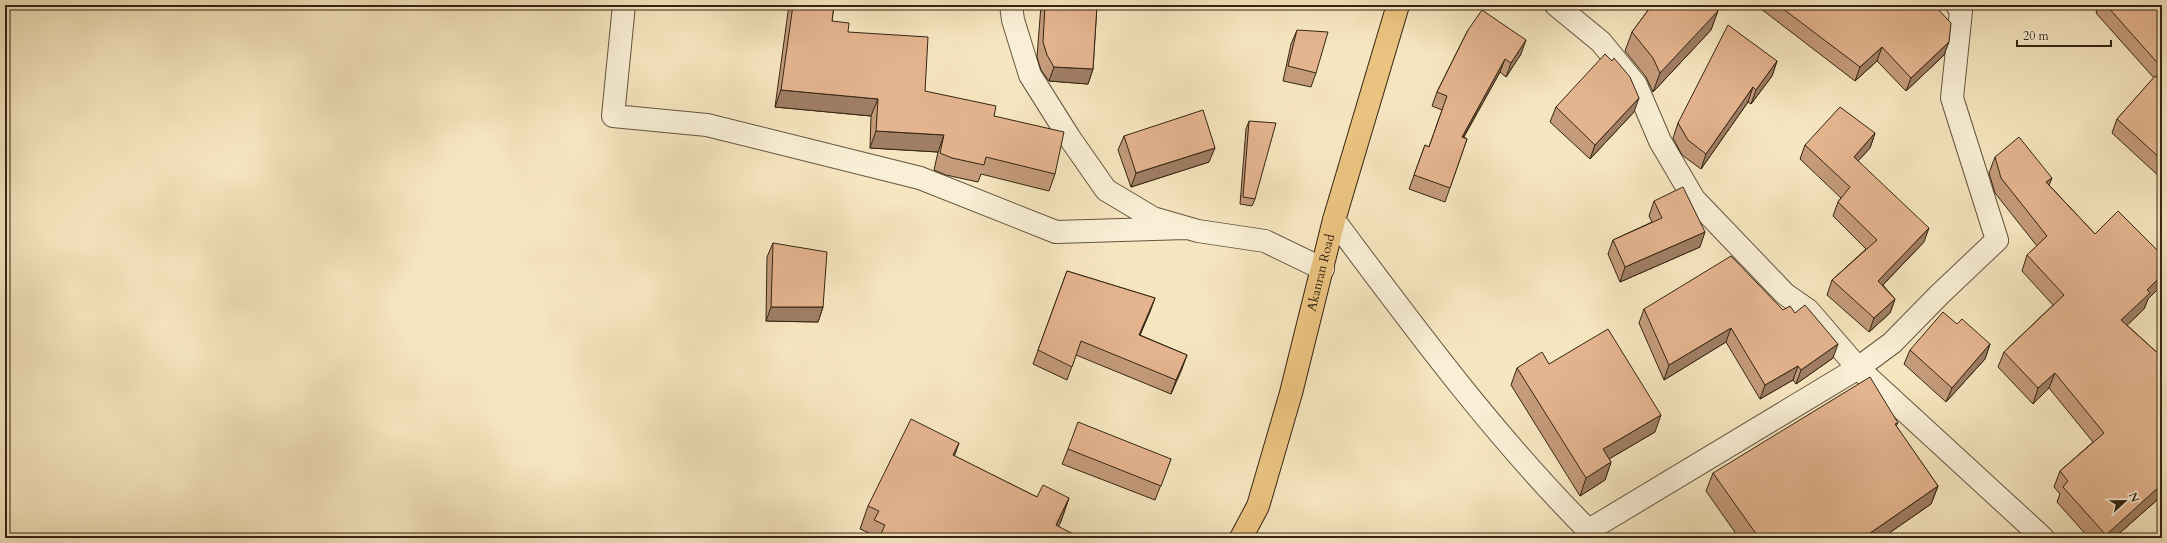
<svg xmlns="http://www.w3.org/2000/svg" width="2167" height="543" viewBox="0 0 2167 543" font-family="Cardo,serif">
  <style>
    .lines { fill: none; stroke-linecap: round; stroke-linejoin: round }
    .minor-casing { stroke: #64553e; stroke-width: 24 }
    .major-casing { stroke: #342512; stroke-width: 24 }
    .minor { stroke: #f9efd6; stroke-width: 22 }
    .major { stroke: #ebc380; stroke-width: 22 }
    .wall { fill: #c49b7b; stroke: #342512 }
    .shaded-wall { fill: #a07e64; stroke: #342512 }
    .building { fill: #e4b48f; stroke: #342512 }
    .labels { text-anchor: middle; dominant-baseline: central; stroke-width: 3; stroke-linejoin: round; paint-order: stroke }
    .street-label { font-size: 13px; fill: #342512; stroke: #f9efd6 }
  </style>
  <rect width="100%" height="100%" fill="#f6e6c0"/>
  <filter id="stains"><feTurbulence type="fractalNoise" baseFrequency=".005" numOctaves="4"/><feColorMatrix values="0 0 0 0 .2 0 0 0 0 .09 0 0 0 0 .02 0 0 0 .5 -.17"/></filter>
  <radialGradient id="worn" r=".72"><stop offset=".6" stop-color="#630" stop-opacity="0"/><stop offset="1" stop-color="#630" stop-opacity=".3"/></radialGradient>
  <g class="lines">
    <g class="minor-casing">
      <path id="minor" d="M624,5L613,116L707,125L920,178L1056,232L1186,228
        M1011,5L1013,20L1030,75L1069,137L1106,190L1153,218L1198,231L1265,241L1323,269
        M1556,5L1601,42L1636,85L1660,141L1694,199L1785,294L1808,310L1858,368L2043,538
        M1334,220C1416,330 1498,441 1596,538
        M1589,530L1858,368L1892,343L1939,295L1997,240L1952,98L1961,11L1957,5"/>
    </g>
    <g class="major-casing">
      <g id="major">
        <path id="s1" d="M1241,538L1258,506L1291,393L1334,220L1398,5"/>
      </g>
    </g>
    <use href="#minor" class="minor"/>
    <use href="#major" class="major"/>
  </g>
  <path class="wall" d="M789,5H834L832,21L848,32L925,91L994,116L1055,174L1049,191L981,174L978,182L946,175L934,170L938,152L870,148L871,116L775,107Z
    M1041,5H1097L1093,69L1088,84L1049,81L1041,70L1037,57Z
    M1652,5H1721L1717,11L1711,30L1653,92L1646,77L1625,51L1632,32Z
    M1756,5H1934L1944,55L1906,91L1877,61L1855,81Z
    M2099,5H2162V81L2161,82H2162V179L2112,133L2117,119L2154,78L2096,13Z
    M1297,30L1316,73L1311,87L1283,81L1291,44Z
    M1468,30L1521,54L1506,77L1500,72L1464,137L1467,139L1445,202L1409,189L1425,145L1429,147L1442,110L1432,106L1437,92Z
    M1777,61L1772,76L1751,104L1748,102L1701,169L1682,155L1673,138L1678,123Z
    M1556,107L1634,112L1590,159L1550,122Z
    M1249,121L1255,199L1252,206L1240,204L1246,129Z
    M1875,133L1870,148L1858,161L1924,242L1883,285L1895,299L1890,313L1869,332L1827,295L1832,280L1866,249L1833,216L1838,202L1841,198L1800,159L1805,145Z
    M1124,136L1209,162L1131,187L1118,150Z
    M1995,157L2049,185L2095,234L2162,255V285L2148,299L2144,309L2127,325L2162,357V486L2157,500L2114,538H2089L2057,502L2060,494L2054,487L2060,471L2093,442L2049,388L2033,404L1998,367L2004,352L2053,305L2022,271L2027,255L2037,246L1995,193L1989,173Z
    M2162,182V198L2158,193Z
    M1654,201L1700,247L1620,282L1608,254L1613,240L1652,222L1649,216Z
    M773,243L823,307L818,322L766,321L767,257Z
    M1067,271L1155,298L1140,335L1187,355L1171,394L1076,355L1067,380L1033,364Z
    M1644,309L1783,310L1795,313L1833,358L1796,384L1793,380L1760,399L1726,342L1664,380L1639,323Z
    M1957,324L1990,344L1985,359L1946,402L1904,364L1910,350Z
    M1549,364L1655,432L1609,459L1611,462L1605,480L1580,496L1511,385L1517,368Z
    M1898,423L1896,426L1938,486L1931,504L1882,538H1739L1706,491L1713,473Z
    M1068,449L1171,459L1155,500L1062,464Z
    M954,456L1037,497L1069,498L1061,521L1058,527L1073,534L1072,538H867L869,533L860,529L868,506Z"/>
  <path class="shaded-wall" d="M1115,5H1125L1114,7Z
    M1714,5H1721L1714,15L1718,11L1711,30L1653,92L1660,73Z
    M1526,40L1521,54L1506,77L1511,63Z
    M1949,42L1944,55L1906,91L1911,78Z
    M1882,47L1877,61L1855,81L1860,67Z
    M1505,59L1500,72L1456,150L1462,137Z
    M1777,61L1772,76L1751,104L1756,90Z
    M1054,67L1093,69L1088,84L1049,81Z
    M2162,75V81L2159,84Z
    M1753,87L1748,102L1701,169L1706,154Z
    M781,90L878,99L871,116L775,107Z
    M1639,98L1634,112L1590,159L1595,145Z
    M876,131L944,135L938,152L870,148Z
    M1875,133L1870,148L1849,171L1854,157Z
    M1215,148L1209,162L1131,187L1136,173Z
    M2052,178L2046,193V182Z
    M1929,228L1924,242L1873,295L1878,281Z
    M1705,232L1700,247L1620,282L1625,267Z
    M2162,275V285L2148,299L2144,309L2116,336L2121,320L2147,290Z
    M1155,298L1150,312L1134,349L1139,335Z
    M1895,299L1890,313L1869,332L1874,318Z
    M771,307H823L818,322L766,321Z
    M1731,328L1726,342L1664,380L1669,365Z
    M1838,344L1833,358L1796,384L1801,370Z
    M1990,344L1985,359L1946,402L1952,388Z
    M1187,355L1182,369L1171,394L1176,380Z
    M1798,366L1793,380L1760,399L1765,385Z
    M2055,373L2049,388L2033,404L2038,388Z
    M1661,415L1655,432L1597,466L1603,449Z
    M959,443L951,466L953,455Z
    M1611,462L1605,480L1580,496L1586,478Z
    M2162,475V486L2157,500L2114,538H2104L2106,535L2158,479Z
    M1938,486L1931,504L1882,538H1863Z
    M1069,498L1061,521L1053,538L1056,525Z"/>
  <path class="building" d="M793,5H834L832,21L849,23L848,32L928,37L925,91L996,106L994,116L1064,132L1055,174L986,157L984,165L952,158L940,153L944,135L876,131L878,99L781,90Z
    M1045,5H1097L1093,69L1054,67L1047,55L1043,42Z
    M1652,5H1714L1712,7L1718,11L1660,73L1653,58L1632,32Z
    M1778,5H1934L1951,23L1949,42L1911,78L1882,47L1860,67Z
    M2106,5H2162V68Z
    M1482,10L1526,40L1511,63L1505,59L1462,137L1467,139L1450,188L1414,175L1425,145L1429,147L1447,96L1437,92L1468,30Z
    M1728,25L1777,61L1756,90L1753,87L1706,154L1688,140L1678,123Z
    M1297,30L1328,32L1316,73L1288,66Z
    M1605,54L1612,61L1614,58L1630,77L1639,98L1595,145L1556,107Z
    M2155,76L2162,82V160L2117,119Z
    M1840,107L1875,133L1854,157L1929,228L1878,281L1895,299L1874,318L1832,280L1877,240L1838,202L1850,187L1805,145Z
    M1203,110L1215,148L1136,173L1124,136Z
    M1249,121L1276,123L1255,199L1243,197Z
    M2019,137L2052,178L2046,182L2095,234L2118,211L2162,255V275L2147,290L2150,293L2121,320L2162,357V475L2158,479L2162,484L2106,535L2063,487L2068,481L2060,471L2104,433L2055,373L2038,388L2004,352L2064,295L2027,255L2047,236L2001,178L1995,157Z
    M1683,187L1705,232L1625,267L1613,240L1662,218L1654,201Z
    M773,243L827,252L823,307H771Z
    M1731,256L1783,310L1790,306L1795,313L1805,305L1838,344L1801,370L1798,366L1765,385L1731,328L1669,365L1644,309Z
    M1067,271L1155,298L1139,335L1187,355L1176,380L1081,341L1072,367L1038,350Z
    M1943,312L1957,324L1962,319L1990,344L1952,388L1910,350Z
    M1608,329L1661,415L1603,449L1611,462L1586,478L1517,368L1542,352L1549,364Z
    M1870,377L1898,423L1895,424L1938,486L1863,538H1759L1713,473Z
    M911,419L959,443L953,455L1037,497L1043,485L1069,498L1056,525L1073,534L1072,538H879L885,525L874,520L879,511L868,506Z
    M1078,422L1171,459L1161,486L1068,449Z"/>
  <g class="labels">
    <g class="street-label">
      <text stroke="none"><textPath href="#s1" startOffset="278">Akanran Road</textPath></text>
    </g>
  </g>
  <rect width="2167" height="543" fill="none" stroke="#f6e6c0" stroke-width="20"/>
  <rect x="6" y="6" width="2155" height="531" fill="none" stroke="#342512" stroke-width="2"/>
  <rect x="10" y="10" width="2147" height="523" fill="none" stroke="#342512"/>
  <g transform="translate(2125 501) rotate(68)" stroke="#f9efd6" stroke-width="3" paint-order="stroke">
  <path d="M0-3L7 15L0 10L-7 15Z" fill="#342512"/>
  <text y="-6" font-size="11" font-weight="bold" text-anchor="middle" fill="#342512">N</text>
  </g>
  <path d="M2017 40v6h94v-6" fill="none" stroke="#342512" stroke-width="2"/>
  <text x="2023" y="40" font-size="12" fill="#342512" stroke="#f9efd6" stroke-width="3" paint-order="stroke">20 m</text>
  <rect width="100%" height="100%" filter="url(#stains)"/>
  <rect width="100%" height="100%" fill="url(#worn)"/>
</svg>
